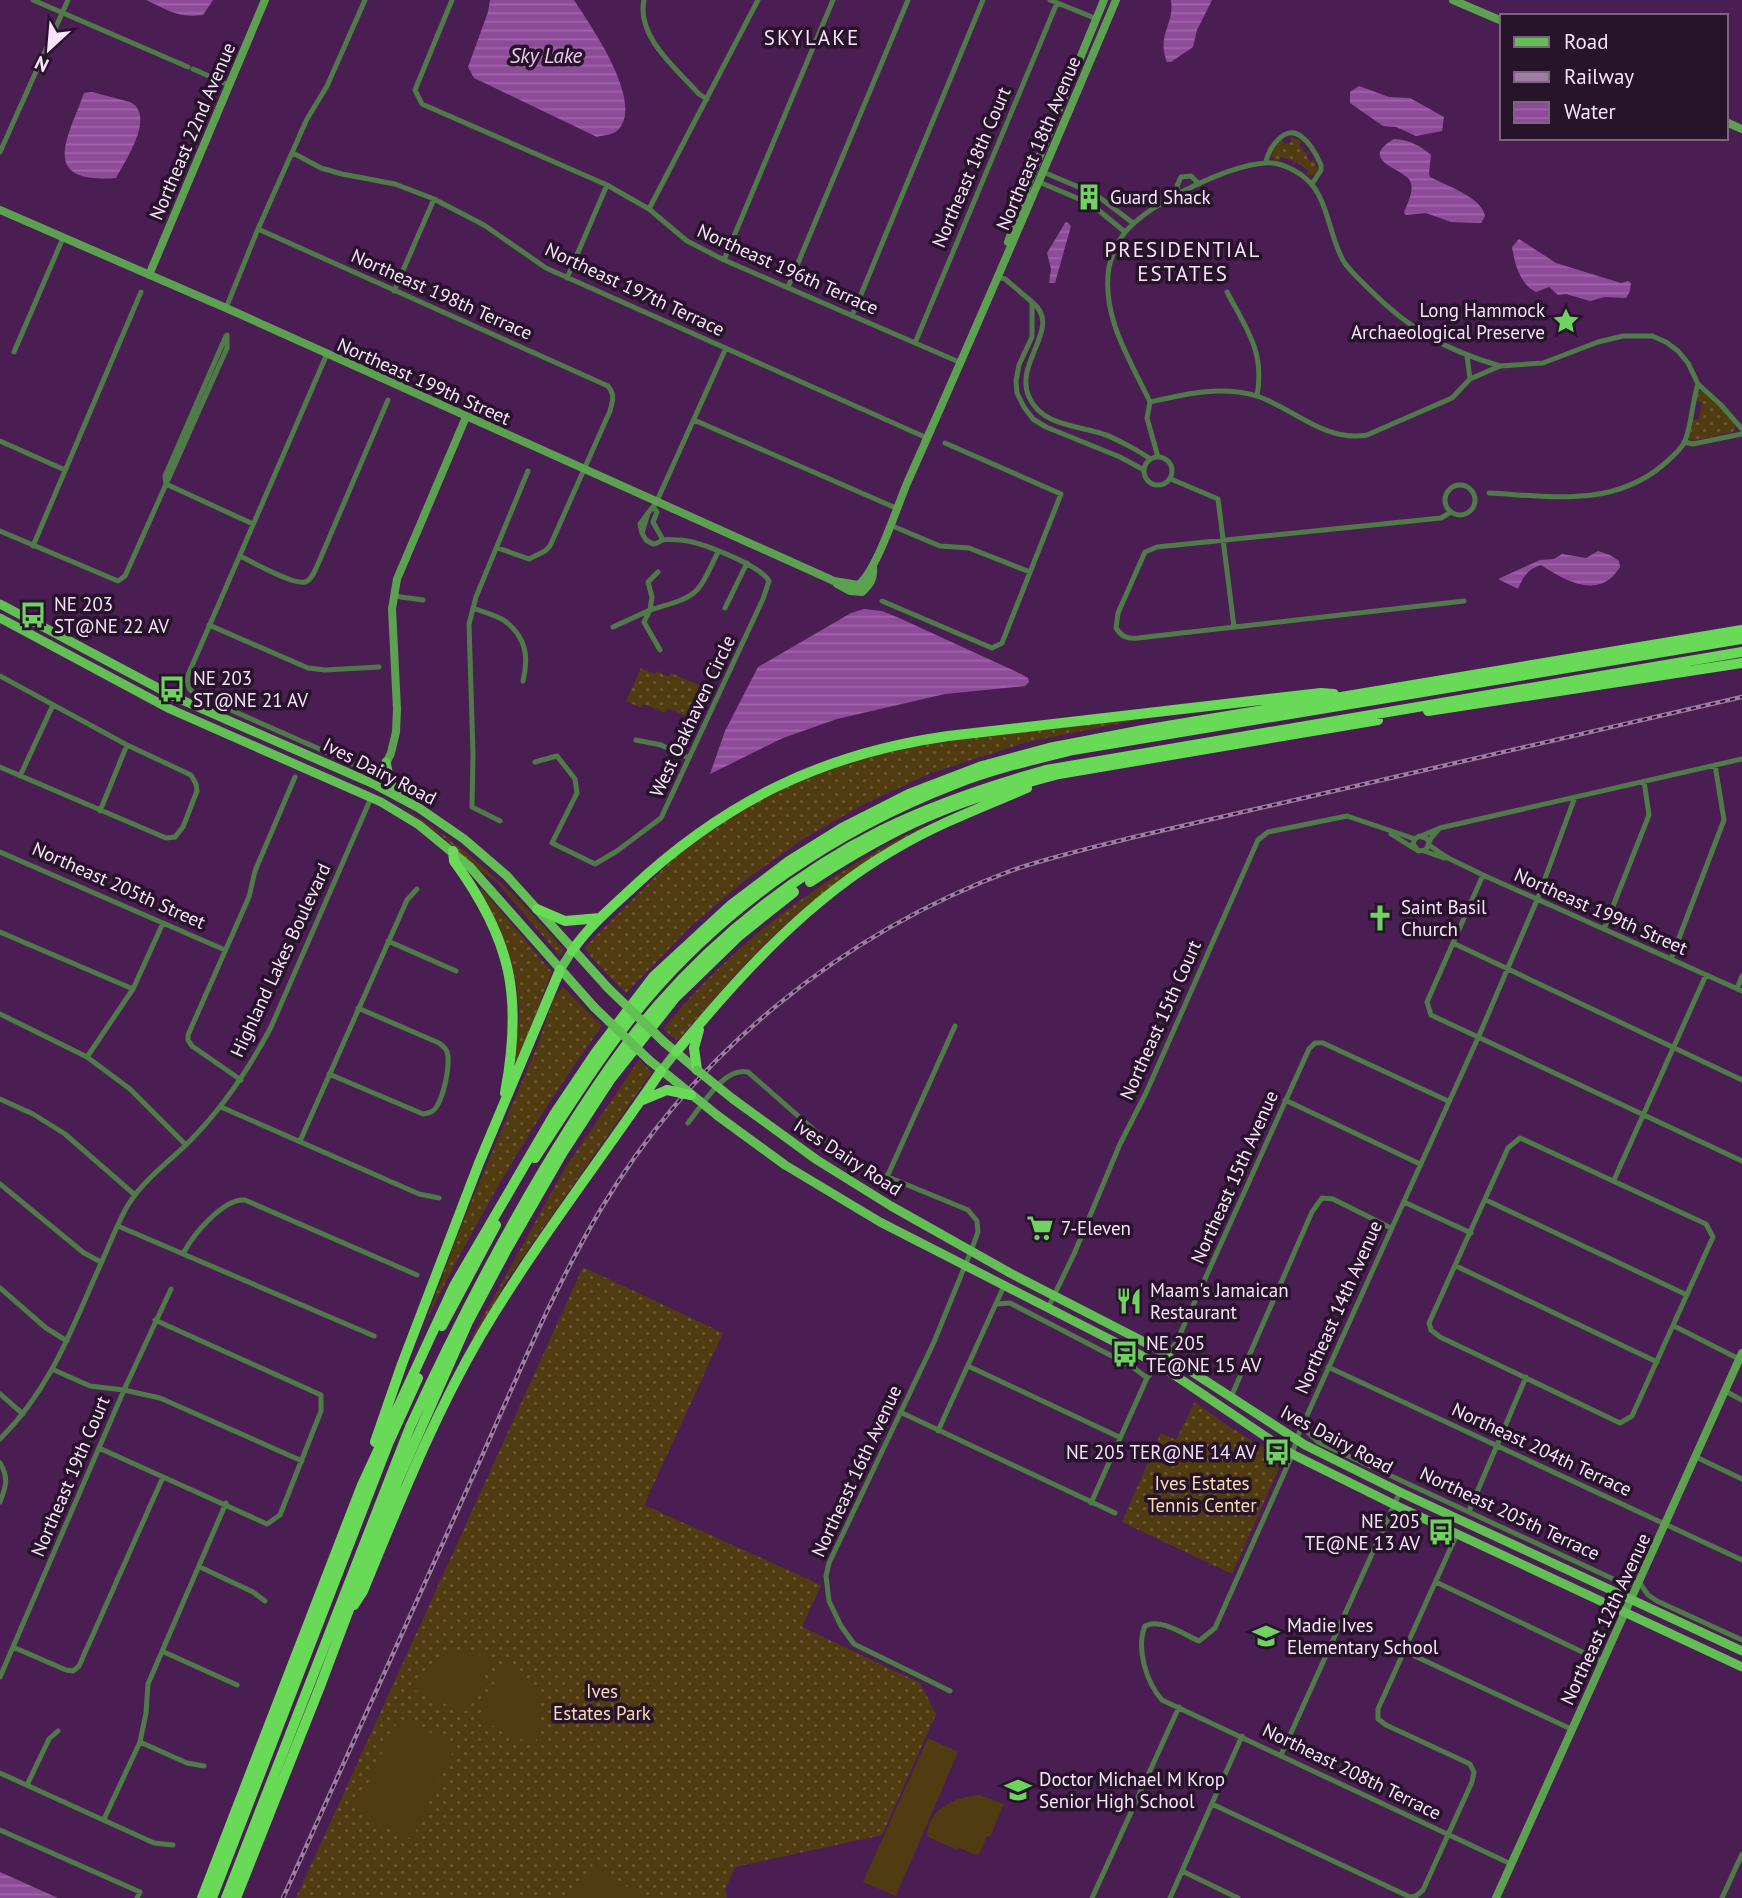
<svg xmlns="http://www.w3.org/2000/svg" width="1742" height="1898" viewBox="0 0 1742 1898" font-family="'PT Sans',sans-serif">
  <style>
    .grass { fill: url(#grass-dots) }
    .pitch { fill: #513c12 }
    .water { fill: url(#water-rules) }
    .lines { fill: none; stroke-linecap: round; stroke-linejoin: round }
    .street { stroke: #4f7b49; stroke-width: 5 }
    .secondary { stroke: #5ba150; stroke-width: 8 }
    .primary { stroke: #62bf54; stroke-width: 9 }
    .highway { stroke: #68da57; stroke-width: 10 }
    .rail-casing { stroke: #9e7ca4; stroke-width: 4.5 }
    .rail { stroke: #27132a; stroke-width: 2; stroke-dasharray: 5; stroke-linecap: butt }
    .primary-bridge { stroke: #62bf54; stroke-width: 9 }
    .highway-bridge { stroke: #68da57; stroke-width: 10 }
    .labels { text-anchor: middle; dominant-baseline: central; stroke-width: 7; stroke-linejoin: round; paint-order: stroke }
    .street-label { font-size: 19px; fill: #f9e3fd; stroke: #27132a }
    .poi-label { font-size: 19px; fill: #f9e3fd; stroke: #27132a; text-anchor: start }
    .park-label { font-size: 19px; fill: #fadeaf; stroke: #27132a }
    .neighbourhood-label { font-size: 21px; letter-spacing: 2px; fill: #f9e3fd; stroke: #27132a }
    .water-label { font-size: 21px; font-style: italic; fill: #ecc8f2; stroke: #27132a }
  </style>
  <defs>
    <pattern id="grass-dots" width="8" height="8" patternUnits="userSpaceOnUse" patternTransform="scale(1.75)"><rect width="8" height="8" fill="#513c12"/><path d="M2 2h.1M6 6h.1" fill="none" stroke="#6b5835" stroke-width="1.8" stroke-linecap="round"/></pattern>
    <pattern id="water-rules" width="6" height="5" patternUnits="userSpaceOnUse" patternTransform="scale(1.75)"><rect width="6" height="5" fill="#8e4b9a"/><path d="M0 2.5h6" fill="none" stroke="#9f65a9"/></pattern>
  </defs>
  <rect width="100%" height="100%" fill="#4b1e53"/>
  <path class="grass" d="M1291,137L1302,141L1299,144L1305,153L1310,152L1306,155L1310,162L1314,160L1318,170L1314,175H1307L1308,170L1296,162L1293,166L1294,161L1281,157L1279,161H1276L1272,156L1273,150L1282,140L1285,144L1291,142Z
    M1702,390L1725,412L1736,427L1733,432L1693,441L1689,439L1693,420L1699,419L1702,403L1696,401L1698,392Z
    M641,668L655,674L657,671L669,677L671,673L712,691L698,722L668,708L665,713L643,704L641,708L626,701Z
    M1157,716L1027,742L931,773L866,803L806,837L744,881L690,927L626,993L591,957L585,947L681,851L722,820L814,772L911,744Z
    M400,806C464,845 516,893 564,950L560,956L497,882L474,866L442,836Z
    M924,826L925,830C886,854 845,876 809,905C760,943 720,992 679,1039L677,1040L663,1029C734,942 823,876 924,826Z
    M482,889L552,972L516,1065C513,1051 519,1031 519,1016C519,972 502,927 480,890Z
    M563,987L602,1026C534,1119 477,1218 426,1321L461,1226L538,1044L553,1000Z
    M639,1060L652,1072L504,1284L498,1299L474,1338L472,1337L565,1168Z
    M583,1267L723,1333L644,1505L821,1585L802,1627L920,1683L936,1714L882,1835L735,1867L725,1889L727,1898H296Z
    M1195,1402L1228,1426L1283,1459L1232,1574L1122,1522L1161,1433L1176,1440Z"/>
  <path class="pitch" d="M456,1652H472L492,1659L469,1710L463,1712L412,1689C423,1669 435,1658 456,1652Z
    M503,1664C537,1679 549,1711 534,1745L484,1722L480,1714Z
    M399,1718L456,1745L412,1839L354,1812Z
    M928,1738L958,1752L896,1896L863,1882Z
    M979,1795L1004,1804L990,1837L987,1836L979,1854L975,1855L958,1847L957,1850L927,1836C928,1809 954,1797 979,1795Z
    M593,1864L644,1898H573Z"/>
  <path class="water" d="M146,0H213L203,15C177,18 168,10 146,0Z
    M490,0H574C590,25 645,102 618,130C613,135 603,135 597,137L474,78L468,67L488,12Z
    M1171,0H1212L1197,30L1193,47L1171,62H1167C1156,35 1175,24 1171,0Z
    M1359,86L1389,97L1410,98L1444,117L1442,131L1416,136L1396,127L1383,126L1350,103V92Z
    M92,92L130,102C156,115 126,160 116,178C38,184 68,138 84,93Z
    M1394,139C1409,140 1420,145 1431,155L1429,173L1430,177C1445,185 1483,198 1485,216L1481,223L1451,222L1426,213L1406,215L1404,213C1407,203 1415,191 1410,181C1405,169 1356,161 1394,139Z
    M1067,222L1071,226L1055,283H1049L1051,269L1047,253L1065,223Z
    M1519,239L1556,263L1621,283L1628,281L1631,283L1630,291L1626,298L1605,297L1590,301L1566,294L1558,295L1549,287L1536,292C1519,283 1515,264 1512,247Z
    M1598,551L1610,555L1619,561L1620,567C1599,601 1566,581 1541,565C1528,569 1523,577 1518,589L1498,579L1540,560L1554,559L1562,554L1586,558Z
    M864,609L882,611L897,617L1021,674L1028,678L1029,682L1025,686L945,694L837,719L783,738L710,774L725,731L758,667L851,613Z
    M0,1872L58,1898H0Z"/>
  <g class="lines">
    <path class="street" d="M33,0L188,67
      M452,0L415,90L422,104L607,185L649,209L687,241L724,260L959,362
      M644,0C636,37 677,69 699,94L707,99
      M1050,0L1097,19
      M193,69L229,85
      M0,152L68,0
      M293,153L321,168L342,174L395,184L434,199L484,225L546,268L927,438
      M1266,162C1269,148 1285,123 1302,137C1310,143 1317,156 1321,165V170L1312,184
      M1043,172L1095,194L1133,223
      M1039,182L1091,204L1125,232
      M1179,194L1177,186L1181,177L1191,176L1199,184
      M649,209L758,0
      M258,229L608,386C615,395 613,400 610,411L550,546L545,551L529,559L498,548
      M724,260L833,0
      M997,277L1005,279L1032,302
      M567,278L607,185
      M788,287L908,0
      M394,291L434,199
      M1227,292C1247,330 1265,352 1257,396
      M226,308L258,229L307,119L327,86L365,0
      M852,316L983,0
      M915,343L1057,3
      M14,352L63,238
      M327,354L188,675C186,686 189,691 199,696L358,766
      M1470,379L1500,366L1543,363L1598,342L1623,336H1652L1666,342L1678,351L1688,363L1698,384L1721,405L1742,429
      M1150,402C1130,360 1101,316 1109,267C1112,255 1119,238 1128,229C1153,202 1227,166 1265,163C1274,162 1286,166 1295,171C1330,189 1326,232 1344,262C1351,272 1360,280 1369,289C1409,329 1445,350 1500,366
      M1150,402C1185,394 1221,385 1257,396C1295,409 1324,442 1367,435L1452,398L1470,379L1467,356
      M1150,402L1147,418L1158,457
      M694,420L896,508
      M0,441L65,470
      M1684,442L1693,444L1742,434
      M1144 471a14 14 0 1 1 28 0a14 14 0 1 1-28 0Z
      M1144,470L1120,457L1046,427L1033,419L1024,407L1017,393L1016,381L1019,365L1032,337V302C1064,327 1013,362 1029,397C1042,426 1076,425 1103,434C1113,437 1143,453 1150,459
      M1171,479L1218,499L1234,627
      M166,484L165,476L226,336
      M166,484L253,524
      M1445 500a15 15 0 1 1 30 0a15 15 0 1 1-30 0Z
      M1489,493C1550,496 1612,508 1663,465C1671,458 1681,450 1685,441C1692,423 1692,402 1698,384
      M654,508L657,512L653,522L663,540
      M1451,512L1441,518L1157,547L1145,552L1118,613L1116,628C1122,637 1127,639 1138,638L1464,601
      M890,525L940,546L969,548L1030,572
      M0,531L118,581L125,576L227,348V335
      M642,533L640,524L648,513
      M33,546L141,292
      M240,556C252,562 293,585 305,582C312,580 315,570 318,564L388,400
      M394,596L423,600
      M882,601L992,648L1002,643L1061,494L945,443
      M473,608C483,612 496,615 505,621C526,637 529,657 523,681
      M725,608L747,563
      M209,625L308,668L325,670L379,667
      M613,627L650,610L652,597L648,582L658,572
      M660,650L644,622L650,610C700,595 696,597 718,552
      M0,676L127,745L191,775L196,784L197,791L183,827L175,837L166,838L0,767
      M636,740L661,745L689,758
      M535,762L557,756L575,779L577,793L552,843L595,864L617,851L661,818L763,599L769,581C760,565 699,541 680,540C676,540 666,539 663,540C660,541 657,544 653,544L646,540L642,533L648,513L656,503L726,348
      M20,776L53,705
      M100,811L127,745
      M500,821L472,807L473,754L469,624L476,597L528,471
      M1391,834L1415,849
      M1421,836L1440,828L1742,759
      M1429,842L1426,838L1419,836L1415,839L1413,844L1418,851L1426,850L1431,838L1438,830
      M1429,845L1448,858L1483,875L1742,991
      M1424,851L1444,858
      M0,852L225,950
      M1483,875L1427,1002L1431,1015L1742,1161
      M1604,929L1649,815L1644,781
      M0,932L133,989
      M388,941L456,971
      M1453,943L1742,1080
      M1671,959L1724,820L1715,765
      M1737,989L1742,976
      M0,1014L87,1057L130,1089L186,1145
      M87,1057L133,989L163,923
      M329,1074L423,1114C429,1113 434,1112 437,1106C444,1094 449,1070 448,1057C448,1050 444,1047 439,1043L358,1008
      M241,1080L192,1046L188,1040V1035L249,897L255,871L295,777
      M0,1099L33,1114L65,1134L135,1195
      M1285,1100L1420,1164
      M221,1107L419,1194L439,1198
      M688,1123C702,1106 724,1066 748,1072L837,1150L859,1165L968,1210L977,1221L978,1232L971,1251L934,1342L829,1563L826,1576L829,1601L841,1626L854,1644L950,1691
      M1520,1138L1706,1224L1713,1237L1632,1416L1620,1423L1440,1337L1431,1330L1429,1323L1508,1148Z
      M300,1141L407,900L417,889
      M887,1177L955,1026
      M1614,1180L1706,975
      M0,1184L84,1253L101,1262
      M1486,1200L1687,1295
      M1404,1202L1471,1233
      M118,1226L374,1336
      M183,1254C192,1236 223,1198 245,1200L417,1275
      M1456,1266L1657,1362
      M0,1288L46,1328L67,1341
      M996,1304L1010,1303L1133,1367L1147,1378
      M1048,1308L1074,1254L1120,1144L1146,1093L1258,840L1268,832L1347,816L1415,839
      M1674,1326L1739,1359
      M1165,1356L1176,1343L1309,1049L1315,1043H1323L1448,1101
      M968,1366L1119,1437
      M1328,1367L1742,1560
      M54,1370L90,1386L124,1390L160,1398L302,1461
      M1725,1391L1742,1400
      M0,1394L23,1414
      M1231,1397L1312,1212L1322,1198L1333,1199L1391,1228
      M900,1412L1115,1513
      M1302,1427L1318,1442L1624,1584L1639,1582L1648,1595L1657,1601L1742,1640
      M938,1431L1004,1286
      M0,1439C53,1386 73,1325 103,1259C111,1241 118,1222 128,1205C144,1180 166,1164 187,1144C222,1109 248,1071 271,1027L371,798
      M99,1448L267,1524L280,1515L321,1411V1395L155,1320
      M1696,1457L1742,1479
      M0,1463C9,1477 6,1487 0,1502
      M1091,1503L1147,1378L1158,1363
      M1469,1511L1526,1377
      M200,1567L253,1592L265,1601
      M1436,1582L1601,1661
      M13,1647L66,1670L73,1671L79,1666L163,1477
      M1404,1651L1571,1729
      M164,1652L237,1685
      M0,1677L124,1390L171,1289
      M140,1742L187,1763L204,1766
      M1281,1755L1400,1492
      M0,1773L154,1843L173,1845
      M27,1785L49,1739L58,1731
      M1212,1804L1410,1897L1416,1896L1423,1890L1472,1782L1474,1772L1470,1764L1386,1725L1378,1719V1709L1457,1534
      M104,1819L140,1742L146,1713L148,1684L226,1503
      M0,1830L140,1892L137,1898
      M1511,1864L1162,1700C1146,1682 1136,1648 1145,1626C1161,1618 1183,1634 1199,1641L1215,1628L1290,1460L1299,1433L1478,1038L1537,900L1575,797
      M1182,1871L1238,1898
      M1092,1898L1179,1707
      M1170,1898L1242,1736
      M1722,1898L1742,1854"/>
    <path class="secondary" d="M1453,0L1502,21
      M1726,122L1742,129
      M0,210L226,308L834,581L858,585C877,571 897,506 908,481C979,322 1048,161 1116,0
      M1008,242L1029,182L1104,0
      M149,275L265,0
      M837,584L850,591L862,592C871,584 874,578 873,567
      M376,785L391,753L396,732L397,709L392,609L397,579L466,417
      M1496,1898L1742,1353"/>
    <path class="primary" d="M0,604L175,697L376,785L419,808L464,839L507,876L608,988
      M0,618L170,709L381,802L419,825L470,867L594,1007
      M386,762L390,781L398,794
      M560,970L572,951
      M664,1042L697,1070
      M649,1060L675,1081
      M661,1071L676,1052
      M733,1099L817,1160L891,1206L1010,1273L1152,1346L1305,1445L1400,1492L1742,1651
      M718,1116L785,1165L880,1222L1158,1364L1290,1453L1395,1505L1742,1667"/>
    <path class="highway" d="M1428,711L1742,663
      M453,851L454,861C512,940 523,998 505,1093
      M810,882C847,858 885,835 927,817C969,798 1014,786 1059,774L1378,720
      M537,909L565,921L600,918
      M572,951C588,927 611,908 631,889C724,802 821,754 948,736L1321,693L1334,694
      M676,1052C739,976 808,899 895,849C937,824 982,807 1027,788
      M697,1070L694,1048L699,1030
      M643,1100L667,1090
      M535,1158C570,1105 604,1050 645,1001C728,903 836,830 955,784C993,769 1033,760 1073,750L1742,639
      M442,1326L496,1225
      M375,1442L402,1364L479,1163L560,970
      M354,1605L363,1591C399,1504 433,1417 481,1335C535,1244 601,1159 661,1071
      M202,1898L362,1485L454,1286L555,1113L596,1052L653,977L731,905L789,861L842,828L909,794L982,766L1049,748L1143,730L1742,630
      M212,1898L388,1444L418,1378
      M226,1898L410,1427C458,1323 510,1221 572,1124C598,1083 626,1042 658,1005C720,934 798,872 882,830C935,804 989,786 1046,770L1742,652
      M236,1898L319,1689L398,1480L468,1322L507,1249L563,1152L610,1080L675,998L740,935L794,892"/>
    <g class="rail-casing">
      <path id="rail" d="M283,1898C347,1757 410,1615 474,1474C514,1385 551,1293 601,1209C694,1053 842,933 1013,870C1051,857 1091,848 1130,838L1742,697"/>
    </g>
    <use href="#rail" class="rail"/>
    <path class="primary-bridge" d="M608,988L664,1042
      M594,1007L649,1060
      M697,1070L733,1099
      M675,1081L718,1116"/>
    <path class="highway-bridge" d="M667,1090L691,1095"/>
  </g>
  <defs>
    <g id="building-bare" transform="scale(2.1)"><path d="M-4-6H4V6H1V3H-1V6H-4ZM-2.5-4.3h1.7v1.8h-1.7ZM.8-4.3h1.7v1.8H.8ZM-2.5-1h1.7V.8h-1.7ZM.8-1h1.7V.8H.8Z" fill="#6fd360" stroke="#27132a" stroke-width="2.5" paint-order="stroke"/></g>
    <g id="sight-bare" transform="scale(2.1)"><path d="M0-6L1.8-2.2L6-1.7L2.9 1.2L3.7 5.4L0 3.3L-3.7 5.4L-2.9 1.2L-6-1.7L-1.8-2.2Z" fill="#6fd360" stroke="#27132a" stroke-width="2.5" paint-order="stroke"/></g>
    <g id="bus-bare" transform="scale(2.1)"><path d="M-5-6H5V4H4V6H2V4H-2V6H-4V4H-5ZM-3.5-4V0h7V-4ZM-3.5 1.2v1.5H-2V1.2ZM2 1.2v1.5H3.5V1.2Z" fill="#6fd360" stroke="#27132a" stroke-width="2.5" paint-order="stroke"/></g>
    <g id="church-bare" transform="scale(2.1)"><path d="M-1.2-6h2.4v3.5h3.3v2.4h-3.3V6h-2.4V-.1h-3.3v-2.4h3.3Z" fill="#6fd360" stroke="#27132a" stroke-width="2.5" paint-order="stroke"/></g>
    <g id="supermarket-bare" transform="scale(2.1)"><path d="M-6-5.5h2.5l.6 2H6L4.5 2H-2.5L-4.4-4H-6ZM-1.5 3.2a1.3 1.3 0 1 0 .1 0ZM3 3.2a1.3 1.3 0 1 0 .1 0Z" fill="#6fd360" stroke="#27132a" stroke-width="2.5" paint-order="stroke"/></g>
    <g id="restaurant-bare" transform="scale(2.1)"><path d="M-5-6h1v4h1v-4h1v4h1v-4h1v5L-1.5 .5V6h-2V.5L-5-1ZM5-6V6H3V1.5H1.5Q1.5-4 5-6Z" fill="#6fd360" stroke="#27132a" stroke-width="2.5" paint-order="stroke"/></g>
    <g id="school-bare" transform="scale(2.1)"><path d="M0-5L7-2L0 1L-7-2ZM-4 1L0 2.5L4 1V4Q0 6-4 4Z" fill="#6fd360" stroke="#27132a" stroke-width="2.5" paint-order="stroke"/></g>
  </defs>
  <g fill-rule="evenodd">
    <use href="#building-bare" x="1089" y="197"/>
    <use href="#sight-bare" x="1566" y="321"/>
    <use href="#bus-bare" x="33" y="615"/>
    <use href="#bus-bare" x="172" y="689"/>
    <use href="#church-bare" x="1380" y="918"/>
    <use href="#supermarket-bare" x="1040" y="1228"/>
    <use href="#restaurant-bare" x="1129" y="1301"/>
    <use href="#bus-bare" x="1125" y="1354"/>
    <use href="#bus-bare" x="1277" y="1452"/>
    <use href="#bus-bare" x="1441" y="1532"/>
    <use href="#school-bare" x="1266" y="1636"/>
    <use href="#school-bare" x="1018" y="1790"/>
  </g>
  <g class="labels">
    <g class="street-label">
      <text transform="translate(192 131) rotate(-67)">Northeast 22nd Avenue</text>
      <text transform="translate(1038 143) rotate(-67)">Northeast 18th Avenue</text>
      <text transform="translate(971 167) rotate(-67)">Northeast 18th Court</text>
      <text transform="translate(788 269) rotate(24)">Northeast 196th Terrace</text>
      <text transform="translate(635 289) rotate(25)">Northeast 197th Terrace</text>
      <text transform="translate(442 294) rotate(24)">Northeast 198th Terrace</text>
      <text transform="translate(424 381) rotate(24)">Northeast 199th Street</text>
      <text transform="translate(692 716) rotate(-65)">West Oakhaven Circle</text>
      <text transform="translate(380 771) rotate(27)">Ives Dairy Road</text>
      <text transform="translate(119 885) rotate(24)">Northeast 205th Street</text>
      <text transform="translate(1601 911) rotate(24)">Northeast 199th Street</text>
      <text transform="translate(280 960) rotate(-65)">Highland Lakes Boulevard</text>
      <text transform="translate(1160 1020) rotate(-66)">Northeast 15th Court</text>
      <text transform="translate(848 1157) rotate(33)">Ives Dairy Road</text>
      <text transform="translate(1234 1177) rotate(-66)">Northeast 15th Avenue</text>
      <text transform="translate(1338 1307) rotate(-66)">Northeast 14th Avenue</text>
      <text transform="translate(1337 1439) rotate(28)">Ives Dairy Road</text>
      <text transform="translate(1542 1449) rotate(25)">Northeast 204th Terrace</text>
      <text transform="translate(856 1471) rotate(-65)">Northeast 16th Avenue</text>
      <text transform="translate(70 1476) rotate(-67)">Northeast 19th Court</text>
      <text transform="translate(1510 1513) rotate(25)">Northeast 205th Terrace</text>
      <text transform="translate(1605 1619) rotate(-65)">Northeast 12th Avenue</text>
      <text transform="translate(1352 1771) rotate(26)">Northeast 208th Terrace</text>
    </g>
    <g class="poi-label">
      <text x="1110" y="197">Guard Shack</text>
      <text x="1545" y="310" text-anchor="end">Long Hammock<tspan x="1545" dy="22">Archaeological Preserve</tspan></text>
      <text x="54" y="604">NE 203<tspan x="54" dy="22">ST@NE 22 AV</tspan></text>
      <text x="193" y="678">NE 203<tspan x="193" dy="22">ST@NE 21 AV</tspan></text>
      <text x="1401" y="907">Saint Basil<tspan x="1401" dy="22">Church</tspan></text>
      <text x="1061" y="1228">7-Eleven</text>
      <text x="1150" y="1290">Maam's Jamaican<tspan x="1150" dy="22">Restaurant</tspan></text>
      <text x="1146" y="1343">NE 205<tspan x="1146" dy="22">TE@NE 15 AV</tspan></text>
      <text x="1256" y="1452" text-anchor="end">NE 205 TER@NE 14 AV</text>
      <text x="1420" y="1521" text-anchor="end">NE 205<tspan x="1420" dy="22">TE@NE 13 AV</tspan></text>
      <text x="1287" y="1625">Madie Ives<tspan x="1287" dy="22">Elementary School</tspan></text>
      <text x="1039" y="1779">Doctor Michael M Krop<tspan x="1039" dy="22">Senior High School</tspan></text>
    </g>
    <g class="park-label">
      <text x="1202" y="1483">Ives Estates<tspan x="1202" dy="22">Tennis Center</tspan></text>
      <text x="602" y="1691">Ives<tspan x="602" dy="22">Estates Park</tspan></text>
    </g>
    <g class="neighbourhood-label">
      <text x="812" y="37">SKYLAKE</text>
      <text x="1183" y="249">PRESIDENTIAL<tspan x="1183" dy="24">ESTATES</tspan></text>
    </g>
    <g class="water-label">
      <text x="546" y="55">Sky Lake</text>
    </g>
  </g>
  <rect x="1500" y="14" width="228" height="126" fill="#27132a" stroke="#7b667e" stroke-width="2"/>
  <rect x="1514" y="37" width="35" height="10" fill="#62bf54" stroke="#7b667e" stroke-width="2"/>
  <text x="1564" y="49" font-size="21" fill="#f9e3fd">Road</text>
  <rect x="1514" y="72" width="35" height="10" fill="#9e7ca4" stroke="#7b667e" stroke-width="2"/>
  <text x="1564" y="84" font-size="21" fill="#f9e3fd">Railway</text>
  <rect x="1514" y="102" width="35" height="21" fill="url(#water-rules)" stroke="#7b667e" stroke-width="2"/>
  <text x="1564" y="119" font-size="21" fill="#f9e3fd">Water</text>
  <g transform="translate(49 49) rotate(206)" stroke="#27132a" stroke-width="5" paint-order="stroke">
  <path d="M0-5L12 26L0 18L-12 26Z" fill="#f9e3fd"/>
  <text y="-10" font-size="19" font-weight="bold" text-anchor="middle" fill="#f9e3fd">N</text>
  </g>
</svg>
